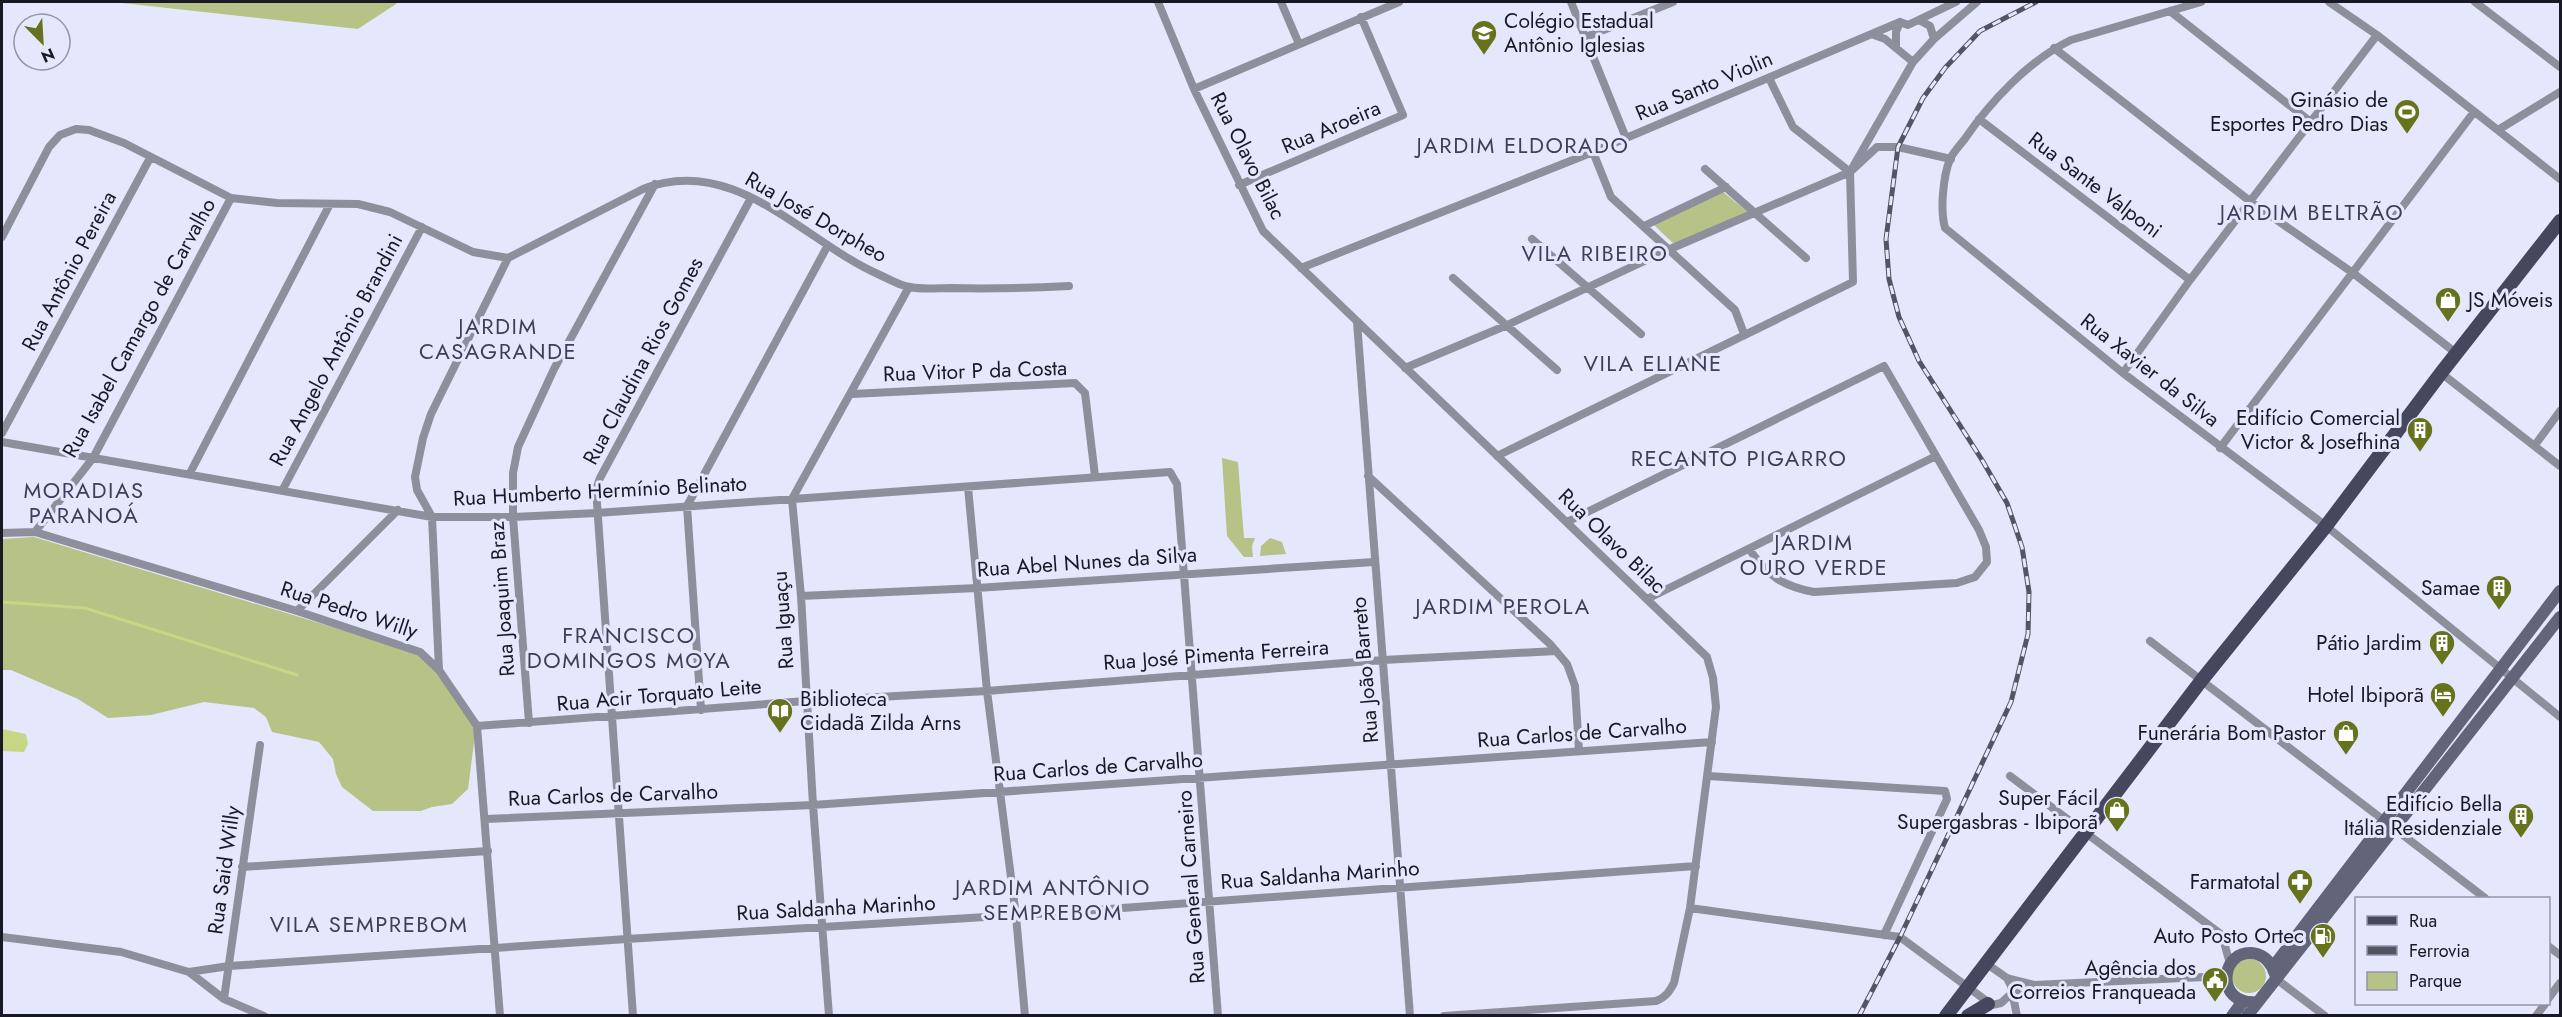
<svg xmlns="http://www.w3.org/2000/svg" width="2562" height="1017" viewBox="0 0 2562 1017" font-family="Jost,sans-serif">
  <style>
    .green { fill: #b7c287 }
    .water { fill: #c7d684 }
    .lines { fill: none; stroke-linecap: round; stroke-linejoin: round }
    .stream { stroke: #c7d684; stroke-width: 3 }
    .minor { stroke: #8d8f9d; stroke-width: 8 }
    .secondary { stroke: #626579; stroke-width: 12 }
    .primary { stroke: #45475e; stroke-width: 14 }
    .rail-casing { stroke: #545564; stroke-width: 5 }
    .rail { stroke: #e5e7fc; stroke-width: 3; stroke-dasharray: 9; stroke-linecap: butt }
    .labels { text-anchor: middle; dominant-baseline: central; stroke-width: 6; stroke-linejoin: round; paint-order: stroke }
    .poi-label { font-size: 21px; fill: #181925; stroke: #e5e7fc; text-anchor: end }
    .street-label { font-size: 21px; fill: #181925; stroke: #e5e7fc }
    .neighbourhood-label { font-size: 22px; letter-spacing: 1.5px; fill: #3d3f5a; stroke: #e5e7fc }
  </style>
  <rect width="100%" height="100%" fill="#e5e7fc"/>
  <path class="green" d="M113,2H399L358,29Z
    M1723,192L1748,212L1675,245L1654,225Z
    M1222,458L1238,462L1244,538H1255L1252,546L1253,557H1244L1227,536Z
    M34,537L419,653L427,659L476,727L468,789L452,804L432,807L421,811H373L342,787L336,774L333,759L319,742L272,732L266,717L254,708L204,702L151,715L108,718L78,699L11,670H2V539Z
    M1270,538L1282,542L1286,554L1260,556L1261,546Z
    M2232 976a17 17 0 1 1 34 0a17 17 0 1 1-34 0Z"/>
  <path class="water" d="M2,729L26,734L28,744L24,752L2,751Z"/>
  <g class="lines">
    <path class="stream" d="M2,602L85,608L297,675"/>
    <path class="minor" d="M1158,2L1194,89L1263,231L1707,657L1713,678L1716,707L1690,908L1674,983C1669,992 1666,997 1656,1001L1444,1016
      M1281,2L1299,44
      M1571,2L1626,138
      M2201,2L2071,40C2029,60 1990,102 1964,140C1959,146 1953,153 1950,159C1943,177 1940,210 1945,228L2123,373L2326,526L2560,717
      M2329,2L2377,35L2560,179
      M2475,2L2560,67
      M2170,11L2312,123
      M1919,20L1930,26L1934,39
      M1874,35L1885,39L1913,62
      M1586,37L1673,2
      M1896,48V32L1900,22
      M2054,48L2251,202L2353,273L2456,353
      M1769,78L1793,127L1850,172
      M1194,89L1399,2
      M1979,119L2190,280
      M2498,130L2560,92
      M1593,152L1611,197L1735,310L1744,334
      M1705,169L1806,258
      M1239,185L1403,115L1361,17
      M1644,226L1726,187
      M2,237L49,147L60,135L76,129L89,130L124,143L231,198L277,203L358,204L390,212L473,252L508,258L643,189C735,153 804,242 880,275C889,279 900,286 910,287C923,290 938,288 951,288C990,289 1029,288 1069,286
      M1532,239L1641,334
      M1301,268L1593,152L1900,22L1908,25L1956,2
      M1453,278L1557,370
      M1357,322L1410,1016
      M1405,368L1505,326L1670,249L1850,172L1877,147H1898L1951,159
      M2123,373L2190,280L2377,35
      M2441,373L2560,466
      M852,394L1075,383L1085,393L1095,476
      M2,433L150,158
      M2,442L432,517H513L597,513L1170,472L1177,484L1218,1016
      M2535,445L2560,411
      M2220,448L2474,112
      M1497,456L1853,282L1850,172L1913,62L1934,39L1977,2
      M190,473L330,204
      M1368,476L1550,644L1567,664L1575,686L1579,751
      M968,487L987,691L1016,916L1025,1016
      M283,489L422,227
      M1567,522L1884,366L1979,530L1986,547L1987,562L1975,577L1957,583L1814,592C1782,586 1768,576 1749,549
      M35,532L93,458L231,198
      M2,533L35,532L297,611L420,652L439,670L477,726L500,1016
      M801,596L977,588L1374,562
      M1647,599L1936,456
      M297,611L398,510
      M2150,641L2485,898
      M439,670L432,517L417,490L415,477L423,438L431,414L508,258
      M701,710L687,506L828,245
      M529,723L513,517V473L518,447L554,369L655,184
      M477,726L806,701L987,691L1383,660L1556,651
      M1708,776L1945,791L1947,799L1884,935
      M2010,776L2222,935L2230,964
      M485,819L813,805L1712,742
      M242,867L488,851
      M1690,908L1900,937L1992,1005L2001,1003L2011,994L2034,985
      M2,937L121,952L189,972L224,999L264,1016
      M2548,946L2560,955
      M1987,964L2007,978L2034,985L2226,976
      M189,972L229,966L627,939L1068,912L1696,866
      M2007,978L2011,986L2017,1016
      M2275,978L2325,1016
      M224,999L260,745
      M2548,999L2560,983
      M633,1016L596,489L600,478L751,198
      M829,1016L813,805L801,596L792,499L909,287
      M2536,1016L2545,1004"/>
    <path class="secondary" d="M2273,967L2560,591
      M2257,1002C2213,1006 2220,945 2257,954C2267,957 2272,965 2275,974
      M2232,1016L2243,1001
      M2247,1016L2560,617"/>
    <path class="primary" d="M1946,1016L2201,681L2326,526L2441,373L2560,221
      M1968,1016L1988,1004"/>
    <g class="rail-casing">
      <path id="rail" d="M1859,1016L1900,937L2011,702L2028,634L2029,592L2022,547L2007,503L1982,460L1919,361L1899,317L1889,279L1886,239L1898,147L1923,98L1945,68L1980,31L2036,2"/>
    </g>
    <use href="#rail" class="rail"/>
  </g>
  <defs>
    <g id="school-pin" transform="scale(1.35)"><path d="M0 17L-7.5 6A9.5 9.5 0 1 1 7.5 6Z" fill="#67721d" stroke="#e5e7fc"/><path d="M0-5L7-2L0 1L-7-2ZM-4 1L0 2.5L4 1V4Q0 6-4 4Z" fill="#fff"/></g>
    <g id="stadium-pin" transform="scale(1.35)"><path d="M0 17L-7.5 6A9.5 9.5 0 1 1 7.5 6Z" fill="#67721d" stroke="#e5e7fc"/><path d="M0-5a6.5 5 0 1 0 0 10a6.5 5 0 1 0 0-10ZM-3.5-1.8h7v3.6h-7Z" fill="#fff"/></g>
    <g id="shop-pin" transform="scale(1.35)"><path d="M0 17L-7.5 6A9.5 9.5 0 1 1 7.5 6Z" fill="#67721d" stroke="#e5e7fc"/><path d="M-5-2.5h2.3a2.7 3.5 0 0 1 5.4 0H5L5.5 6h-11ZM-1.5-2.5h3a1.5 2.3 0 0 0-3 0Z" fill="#fff"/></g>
    <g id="building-pin" transform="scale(1.35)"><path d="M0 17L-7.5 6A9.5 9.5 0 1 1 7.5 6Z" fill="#67721d" stroke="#e5e7fc"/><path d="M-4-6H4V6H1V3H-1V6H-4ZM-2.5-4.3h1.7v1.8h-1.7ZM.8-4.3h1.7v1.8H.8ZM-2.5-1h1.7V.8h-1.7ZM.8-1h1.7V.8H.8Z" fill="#fff"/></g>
    <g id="hotel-pin" transform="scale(1.35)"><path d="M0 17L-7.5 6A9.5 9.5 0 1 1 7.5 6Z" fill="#67721d" stroke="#e5e7fc"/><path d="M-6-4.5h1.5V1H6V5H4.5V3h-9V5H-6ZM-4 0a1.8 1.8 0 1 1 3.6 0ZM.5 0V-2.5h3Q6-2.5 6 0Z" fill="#fff"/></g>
    <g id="library-pin" transform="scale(1.35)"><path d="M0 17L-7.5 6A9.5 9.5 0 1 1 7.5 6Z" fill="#67721d" stroke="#e5e7fc"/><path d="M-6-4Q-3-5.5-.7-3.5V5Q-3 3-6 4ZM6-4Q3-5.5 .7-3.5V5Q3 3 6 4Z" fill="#fff"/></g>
    <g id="pharmacy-pin" transform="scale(1.35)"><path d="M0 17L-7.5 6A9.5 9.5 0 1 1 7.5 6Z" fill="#67721d" stroke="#e5e7fc"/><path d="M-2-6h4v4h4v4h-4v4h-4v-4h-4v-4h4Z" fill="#fff"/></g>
    <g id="fuel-pin" transform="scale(1.35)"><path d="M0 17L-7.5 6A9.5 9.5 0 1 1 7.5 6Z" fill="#67721d" stroke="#e5e7fc"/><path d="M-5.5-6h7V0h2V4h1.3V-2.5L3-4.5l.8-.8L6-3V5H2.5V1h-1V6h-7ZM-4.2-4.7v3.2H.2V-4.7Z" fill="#fff"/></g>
    <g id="civic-pin" transform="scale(1.35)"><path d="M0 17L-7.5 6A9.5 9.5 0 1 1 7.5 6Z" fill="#67721d" stroke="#e5e7fc"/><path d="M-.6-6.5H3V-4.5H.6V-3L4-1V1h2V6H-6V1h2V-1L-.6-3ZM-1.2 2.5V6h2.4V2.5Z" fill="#fff"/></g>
  </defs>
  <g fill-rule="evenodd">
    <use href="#school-pin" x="1484" y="33"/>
    <use href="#stadium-pin" x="2407" y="112"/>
    <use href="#shop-pin" x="2448" y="300"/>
    <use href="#building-pin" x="2420" y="430"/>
    <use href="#building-pin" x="2499" y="588"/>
    <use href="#building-pin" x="2442" y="643"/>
    <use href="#hotel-pin" x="2443" y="695"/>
    <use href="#library-pin" x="780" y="711"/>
    <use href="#shop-pin" x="2346" y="733"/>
    <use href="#shop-pin" x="2117" y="810"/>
    <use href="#building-pin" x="2521" y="816"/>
    <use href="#pharmacy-pin" x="2300" y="882"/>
    <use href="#fuel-pin" x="2323" y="936"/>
    <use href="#civic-pin" x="2215" y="980"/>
  </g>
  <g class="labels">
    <g class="poi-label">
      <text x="1504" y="21" text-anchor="start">Colégio Estadual<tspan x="1504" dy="24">Antônio Iglesias</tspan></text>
      <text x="2388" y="100">Ginásio de<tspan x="2388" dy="24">Esportes Pedro Dias</tspan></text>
      <text x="2468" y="300" text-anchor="start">JS Móveis</text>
      <text x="2400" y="418">Edifício Comercial<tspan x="2400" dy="24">Victor &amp; Josefhina</tspan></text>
      <text x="2480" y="588">Samae</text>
      <text x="2422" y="643">Pátio Jardim</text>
      <text x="2424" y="695">Hotel Ibiporã</text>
      <text x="800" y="699" text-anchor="start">Biblioteca<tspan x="800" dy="24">Cidadã Zilda Arns</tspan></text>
      <text x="2326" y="733">Funerária Bom Pastor</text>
      <text x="2098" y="798">Super Fácil<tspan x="2098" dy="24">Supergasbras - Ibiporã</tspan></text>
      <text x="2502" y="804">Edifício Bella<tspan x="2502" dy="24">Itália Residenziale</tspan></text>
      <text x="2280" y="882">Farmatotal</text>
      <text x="2304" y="936">Auto Posto Ortec</text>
      <text x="2196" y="968">Agência dos<tspan x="2196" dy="24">Correios Franqueada</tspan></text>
    </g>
    <g class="street-label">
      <text transform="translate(1704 86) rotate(-23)">Rua Santo Violin</text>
      <text transform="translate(1331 127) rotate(-23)">Rua Aroeira</text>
      <text transform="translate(1248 156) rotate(63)">Rua Olavo Bilac</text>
      <text transform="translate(2095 185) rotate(37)">Rua Sante Valponi</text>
      <text transform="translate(816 217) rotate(30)">Rua José Dorpheo</text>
      <text transform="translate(69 271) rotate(-62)">Rua Antônio Pereira</text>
      <text transform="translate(139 328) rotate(-61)">Rua Isabel Camargo de Carvalho</text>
      <text transform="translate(336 350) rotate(-62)">Rua Angelo Antônio Brandini</text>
      <text transform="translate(643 361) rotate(-62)">Rua Claudina Rios Gomes</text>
      <text transform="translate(2150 370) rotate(38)">Rua Xavier da Silva</text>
      <text transform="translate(975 371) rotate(-2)">Rua Vitor P da Costa</text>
      <text transform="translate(600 491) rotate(-3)">Rua Humberto Hermínio Belinato</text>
      <text transform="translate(1612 541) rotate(44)">Rua Olavo Bilac</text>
      <text transform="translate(1087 562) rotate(-4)">Rua Abel Nunes da Silva</text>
      <text transform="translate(502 599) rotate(-94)">Rua Joaquim Braz</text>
      <text transform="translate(349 610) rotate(18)">Rua Pedro Willy</text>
      <text transform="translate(783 620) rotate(-94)">Rua Iguaçu</text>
      <text transform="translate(1216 655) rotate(-4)">Rua José Pimenta Ferreira</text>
      <text transform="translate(1365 670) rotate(-95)">Rua João Barreto</text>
      <text transform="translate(659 695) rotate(-5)">Rua Acir Torquato Leite</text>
      <text transform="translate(1582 733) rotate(-4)">Rua Carlos de Carvalho</text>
      <text transform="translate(1098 767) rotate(-4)">Rua Carlos de Carvalho</text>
      <text transform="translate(613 795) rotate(-2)">Rua Carlos de Carvalho</text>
      <text transform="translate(224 870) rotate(-82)">Rua Said Willy</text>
      <text transform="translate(1320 875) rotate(-4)">Rua Saldanha Marinho</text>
      <text transform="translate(1191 887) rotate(-94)">Rua General Carneiro</text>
      <text transform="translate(836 908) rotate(-3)">Rua Saldanha Marinho</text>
    </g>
    <g class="neighbourhood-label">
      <text x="1523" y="145">JARDIM ELDORADO</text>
      <text x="2312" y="212">JARDIM BELTRÃO</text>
      <text x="1595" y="253">VILA RIBEIRO</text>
      <text x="498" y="326">JARDIM<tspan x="498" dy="25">CASAGRANDE</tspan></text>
      <text x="1653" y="363">VILA ELIANE</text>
      <text x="1739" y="458">RECANTO PIGARRO</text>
      <text x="84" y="490">MORADIAS<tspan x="84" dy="25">PARANOÁ</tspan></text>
      <text x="1814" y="542">JARDIM<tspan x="1814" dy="25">OURO VERDE</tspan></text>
      <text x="1503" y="606">JARDIM PEROLA</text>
      <text x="629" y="635">FRANCISCO<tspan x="629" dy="25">DOMINGOS MOYA</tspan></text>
      <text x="1053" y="887">JARDIM ANTÔNIO<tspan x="1053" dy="25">SEMPREBOM</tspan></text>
      <text x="369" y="924">VILA SEMPREBOM</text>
    </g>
  </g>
  <rect width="2562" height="1017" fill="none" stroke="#181925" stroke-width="6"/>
  <rect x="2355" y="897" width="195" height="108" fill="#e5e7fc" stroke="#9395a6" stroke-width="1.5"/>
  <rect x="2367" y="916" width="30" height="9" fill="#45475e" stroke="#9395a6" stroke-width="1.5"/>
  <text x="2409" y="927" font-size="18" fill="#181925">Rua</text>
  <rect x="2367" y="946" width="30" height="9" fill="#545564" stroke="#9395a6" stroke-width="1.5"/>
  <text x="2409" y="957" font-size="18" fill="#181925">Ferrovia</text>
  <rect x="2367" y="972" width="30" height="18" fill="#b7c287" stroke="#9395a6" stroke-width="1.5"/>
  <text x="2409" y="987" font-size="18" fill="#181925">Parque</text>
  <g transform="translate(42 42) rotate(156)"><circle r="28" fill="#e5e7fc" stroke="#9395a6" stroke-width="1.5"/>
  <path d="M0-4.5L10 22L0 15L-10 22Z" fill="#67721d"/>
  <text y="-9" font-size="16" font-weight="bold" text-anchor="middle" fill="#181925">N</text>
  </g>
</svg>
